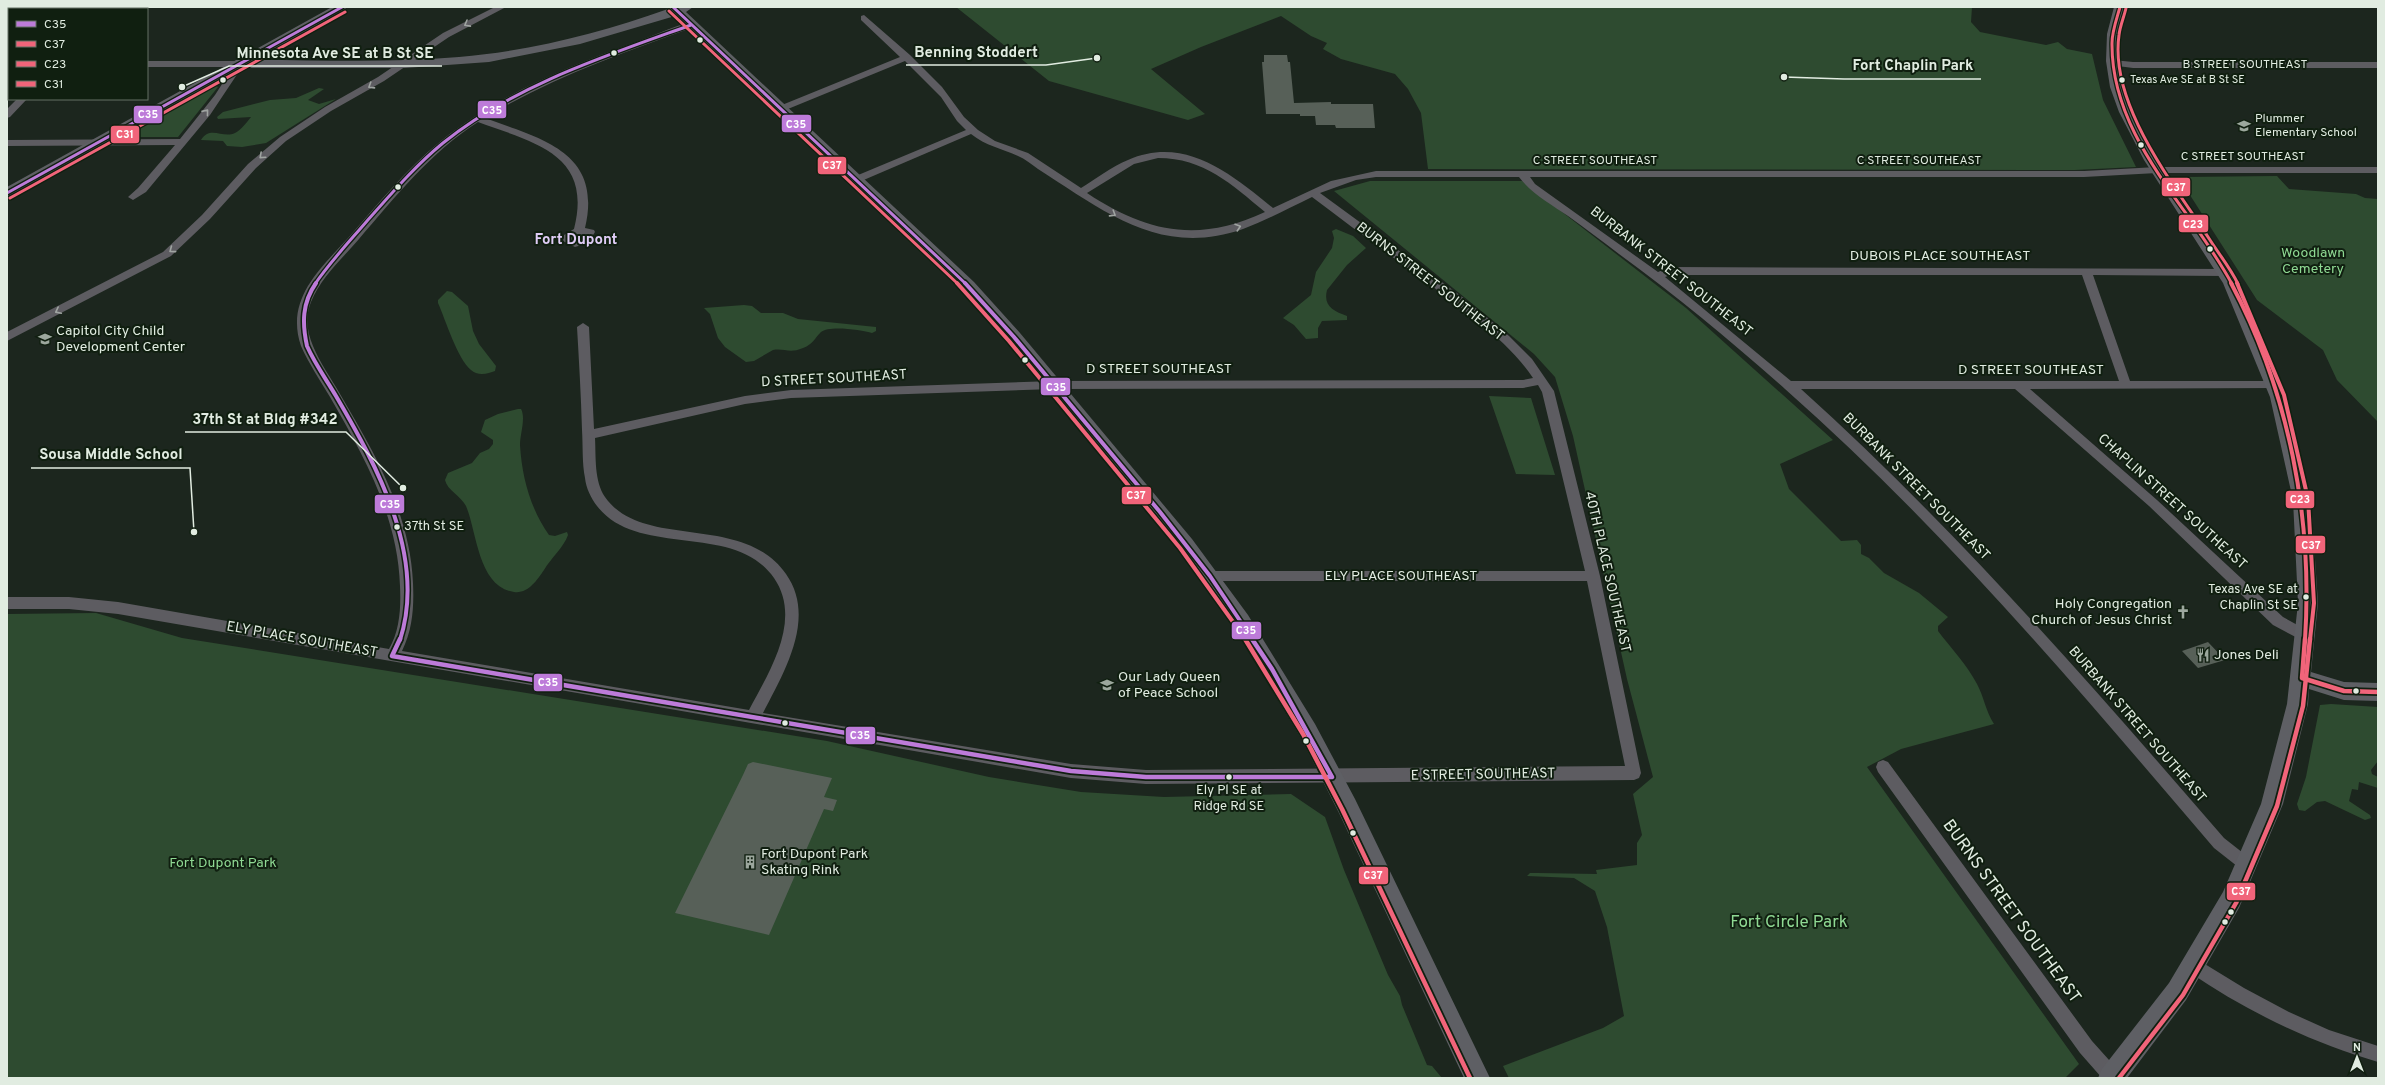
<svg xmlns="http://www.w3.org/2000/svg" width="2385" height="1085" viewBox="0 0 2385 1085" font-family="Overpass,sans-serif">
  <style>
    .green { fill: #2e4b30 }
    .building { fill: #576058 }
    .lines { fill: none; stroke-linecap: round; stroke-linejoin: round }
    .street { fill: #5d5c61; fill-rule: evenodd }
    .secondary { fill: #5e5f64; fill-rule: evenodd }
    .bus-1-far2-casing { stroke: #101f10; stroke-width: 5.5 }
    .bus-1-far1-casing { stroke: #101f10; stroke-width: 7 }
    .bus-1-casing { stroke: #101f10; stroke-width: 8 }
    .bus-2-far2-casing { stroke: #101f10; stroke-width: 5.5 }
    .bus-2-far1-casing { stroke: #101f10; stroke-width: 7 }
    .bus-2-casing { stroke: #101f10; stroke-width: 8 }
    .bus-3-far2-casing { stroke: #101f10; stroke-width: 5.5 }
    .bus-3-far1-casing { stroke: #101f10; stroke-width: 7 }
    .bus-3-casing { stroke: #101f10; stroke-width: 8 }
    .bus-4-casing { stroke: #101f10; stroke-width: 5.5 }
    .bus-1-far2 { stroke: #bd7bd9; stroke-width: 3 }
    .bus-1-far1 { stroke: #bd7bd9; stroke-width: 4 }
    .bus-1 { stroke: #bd7bd9; stroke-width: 4.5 }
    .bus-2-far2 { stroke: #f1647a; stroke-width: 3 }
    .bus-2-far1 { stroke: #f1647a; stroke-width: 4 }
    .bus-2 { stroke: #f1647a; stroke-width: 4.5 }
    .bus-3-far2 { stroke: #f1647a; stroke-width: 3 }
    .bus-3-far1 { stroke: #f1647a; stroke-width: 4 }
    .bus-3 { stroke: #f1647a; stroke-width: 4.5 }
    .bus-4 { stroke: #f1647a; stroke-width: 3 }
    .oneway { stroke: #9fa4a1 }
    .bus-dot { fill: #e1ece1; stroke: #101f10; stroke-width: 1.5 }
    .labels { text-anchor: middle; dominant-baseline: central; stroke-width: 4; stroke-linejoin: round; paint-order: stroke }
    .far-bus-label { font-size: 11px; fill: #e1ece1; stroke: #101f10; text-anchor: start }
    .far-street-label { font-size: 12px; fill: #e1ece1; stroke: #101f10 }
    .far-poi-label { font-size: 12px; fill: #e1ece1; stroke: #101f10; text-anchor: start }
    .bus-label { font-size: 13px; fill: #e1ece1; stroke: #101f10; text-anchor: start }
    .park-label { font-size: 14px; fill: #8fd993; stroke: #101f10 }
    .street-label { font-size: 14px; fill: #e1ece1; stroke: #101f10 }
    .poi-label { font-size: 14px; fill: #e1ece1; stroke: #101f10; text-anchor: start }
    .neighbourhood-label { font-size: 15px; font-weight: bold; fill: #dfccf6; stroke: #101f10 }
    .near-street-label { font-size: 17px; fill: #e1ece1; stroke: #101f10 }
    .near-park-label { font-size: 17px; fill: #8fd993; stroke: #101f10 }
    .leader { fill: none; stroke: #e1ece1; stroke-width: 1.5 }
    .callout-dot { fill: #e1ece1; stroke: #101f10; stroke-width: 1.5 }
    .callout-label { font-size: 15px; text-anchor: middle; font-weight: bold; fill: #e1ece1; stroke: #101f10; stroke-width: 4; stroke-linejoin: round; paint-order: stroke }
    .line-badge { stroke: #101f10; stroke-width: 1.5 }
    .badge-label { font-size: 11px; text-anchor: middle; font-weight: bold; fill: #fff }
  </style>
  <rect width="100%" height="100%" fill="#1c261e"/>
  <path class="green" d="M956,7H1972L1971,22L1980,32L2046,45L2058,42L2067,49L2092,54L2103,100L2136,167L2075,170L1428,169L1421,113L1408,89L1395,74L1341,59L1323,49L1327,43L1311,36L1281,16L1201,47L1151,69L1205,114L1188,120L1049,81Z
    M215,85L218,87L178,137H124L126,133Z
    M319,88L324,89L308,100L319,104L336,99L266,143L242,147L227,146L223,141L201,140C210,125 223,139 235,133C241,130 247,122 251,117L218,119L217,117L223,112L270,100L296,98Z
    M2277,176L2289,189L2356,194L2365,198L2378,199V422L2337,380L2323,350L2257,300L2181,181L2184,177Z
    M1370,181H1522L1686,308L1833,440L1780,464L1789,489L1841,541L1857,540L1861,545V554L1869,558L1884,573L1919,593L1948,617L1938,626V631C1951,648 1967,665 1977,684C1984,697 1986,712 1994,724L1901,749L1867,767L2079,1064L2065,1078H1509L1503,1066L1603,1028L1624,1016L1607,927L1595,891L1574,878L1527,876L1530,873H1537L1597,874L1596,870L1637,865V843L1642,835L1633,794L1653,777L1627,679L1573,436L1555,377L1534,354L1334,191Z
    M1336,229L1353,236L1366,248L1347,265L1327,290C1323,306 1333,311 1347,316V320L1322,321L1318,328V338L1306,339L1294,325L1283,318L1311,295L1316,272L1332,248L1334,238L1332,231Z
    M447,291L452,292L468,306L473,331L479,344L496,366L495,371C488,374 477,376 471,370C457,358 446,321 438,303V300Z
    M744,305L752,306L761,313H783L798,319L876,327V331L872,333C862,330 829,325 821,332C815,338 812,345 803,348C789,354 785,348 773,350L754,361L746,362L725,347L718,338L710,314L704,308Z
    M1489,396L1531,398L1555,475L1516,474Z
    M518,409H521C526,418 520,434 520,445C522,477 530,508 549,535L555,536L567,532L568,535C564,547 551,558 544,570C537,580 528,594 514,592C478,587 477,532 466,506C461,496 447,490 445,480L448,473L472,463L480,453L489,449L493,444V440L481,432L485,420L498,414Z
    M96,613L182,638L827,741L989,777L1081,792L1164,797L1291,794L1325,817L1344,870L1388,975L1400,996L1402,1005L1427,1065L1432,1066L1442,1078H7V614Z
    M2331,704L2378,707V761L2371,770L2372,774L2378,777V788L2359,782L2358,790L2352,789L2349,801L2370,815L2371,818L2365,820L2325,801L2317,802L2305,811L2299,810L2297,804L2306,777L2320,705Z"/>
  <path class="building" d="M1264,55H1287L1288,62H1290L1294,103L1331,102V104H1373L1375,128H1336L1335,125H1316L1315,116H1300V114H1266L1262,62H1264Z
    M2208,642L2225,660L2198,668L2182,651Z
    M753,762L832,778L824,797L837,800L833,811L824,809L769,935L675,913L743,775L748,764Z"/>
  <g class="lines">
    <path class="street" d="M106,7H115L114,9H105Z
      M495,7H506L449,37L384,81L331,111L286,141L256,168L210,219L171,256L7,341V332L163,252L202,215L248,164L280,137L325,107L378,77L443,33Z
      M864,15L910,55L942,87L964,117L978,130L995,141L1028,153L1081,188C1096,179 1111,167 1128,160C1185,135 1231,174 1273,208L1331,181L1376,171H2084L2157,167H2378V173H2157L2084,177H1530L1535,184L1658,272L1670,267L2228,269V275L2224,276L2093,275L2130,381H2275L2279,382L2281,385L2279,388L2030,389L2157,500L2283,617L2312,633L2314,637L2312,641L2307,643L2273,625L2149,506L2015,389H1801C1954,527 2089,682 2224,838L2252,860L2255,865L2252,870L2247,872L2242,870L2214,848C2078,689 1943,528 1785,389C1732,342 1677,296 1619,254C1602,241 1585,228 1568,216C1551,204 1532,194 1519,177H1376L1356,180L1320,193L1465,299L1509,336L1532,359L1554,391L1600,576L1641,773L1639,778L1634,780L1146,784L1071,778L118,614L69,609H7V597H69L118,602L389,649C400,630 401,607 400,586C398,517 364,456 330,397C320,380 309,364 301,346C285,299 320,269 349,237C378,204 406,169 441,141C497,96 564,68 631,44C651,37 671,27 691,22L694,23V27C623,53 550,78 485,118C542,139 603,152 585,228L594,230L595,232L588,243L575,247L563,241L564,235L574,229C593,154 535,143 478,122C431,152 395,197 359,239C342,259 321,277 311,302C305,317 307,332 313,346C320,363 331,378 340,394C374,452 410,513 413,583C414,606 413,629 402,651L749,710C769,672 803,620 774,578C735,521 638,559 597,506C591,498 586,488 585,478C582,463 583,446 582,430C581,396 579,361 577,327L583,323L589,327L594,429L745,396L791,390L1054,381L1523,380L1533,378C1506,338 1462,309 1424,280C1387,253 1349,225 1312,197C1289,208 1267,220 1243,229C1160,258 1104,211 1038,169C1031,164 1025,159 1018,156C1001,148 986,146 971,134L859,182H851V178L966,130L957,121L941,97L905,61L783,111H777V107L900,57L861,20V16ZM1158,158C1204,158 1231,184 1265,212C1199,243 1147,233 1087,193L1134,164ZM581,235H584L581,239H573ZM1671,275H2082L2119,381H1791L1665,277ZM1538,385L1542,392L1585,571H1210L1205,572L1203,576L1205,580L1210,581H1587L1625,766L1146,770L1071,764L763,713C784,672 817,618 786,574C743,512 643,551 605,497C594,481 596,457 595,438L745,404L791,398L1054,389L1523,388Z
      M2113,60L2133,62H2378V68H2133L2110,65V61Z
      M7,61H9V67H7Z
      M147,61H239L244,64L210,115L146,192L133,200L128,197L138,188L175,145L7,146V140L180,139L215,95L233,67H147Z
      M17,99H27L10,117L7,118V109Z
      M1883,760L1888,762L2092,1041L2118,1070L2120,1078H2102L2080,1053L1878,772L1876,767L1878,762Z
      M2195,958L2244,988L2289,1012L2329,1030L2378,1046V1062C2310,1042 2248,1012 2189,972L2187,966L2189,960Z"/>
    <path class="secondary" d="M332,7H348L256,60C324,60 392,63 459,57C531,51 600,33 668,9L667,7H693L686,12L974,282L1020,333L1192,539L1248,615L1315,724L1355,799L1490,1078H1464L1339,813L1301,738L1234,627L1178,549L1008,341L962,290L675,16L580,44L489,62L405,68H242L7,198V187Z
      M2114,7H2126L2120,34L2119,61L2124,87L2133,112L2159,160L2239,283L2287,397L2311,500L2318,603L2311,672L2344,682L2378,683V701L2344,700L2309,689L2308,704L2283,804L2239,908L2186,1000L2127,1078H2098L2102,1069L2169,983L2223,892L2261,804L2287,704L2298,603L2293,500L2270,397L2223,283L2144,160L2119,112L2110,87L2106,61L2107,34Z"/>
    <g class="bus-1-far2-casing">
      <path id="bus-1-far2" d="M673,7L966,284
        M7,193L342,7
        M315,284C330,262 349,242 367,221C391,194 415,166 443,143C515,85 605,56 691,25"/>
    </g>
    <g class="bus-1-far1-casing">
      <path id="bus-1-far1" d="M316,283C302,303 302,323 307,346C315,364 326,379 336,396C377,466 427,557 400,640
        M965,283L1014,337L1160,512L1210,576L1253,640"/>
    </g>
    <g class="bus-1-casing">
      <path id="bus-1" d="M1252,639L1272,669L1332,777
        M392,656L1071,771L1146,777H1332
        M392,656L400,639"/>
    </g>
    <g class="bus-2-far2-casing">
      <path id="bus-2-far2" d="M2126,8C2124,17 2120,26 2119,35C2109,105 2174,184 2210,240C2219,254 2231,269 2238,284
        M669,11L958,284"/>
    </g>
    <g class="bus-2-far1-casing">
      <path id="bus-2-far1" d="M957,283L1009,341L1180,548L1246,640
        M2237,283L2284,395L2308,499L2314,603L2310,640"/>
    </g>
    <g class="bus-2-casing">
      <path id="bus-2" d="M1245,639L1303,734L1342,809L1470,1078
        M2119,1078L2183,995L2236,903L2277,806L2303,706L2310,639"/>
    </g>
    <g class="bus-3-far2-casing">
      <path id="bus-3-far2" d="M2120,7C2117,18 2112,31 2112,43C2111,138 2190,206 2232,284"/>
    </g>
    <g class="bus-3-far1-casing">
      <path id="bus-3-far1" d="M2231,283C2289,392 2313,517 2305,640"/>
    </g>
    <g class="bus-3-casing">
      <path id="bus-3" d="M2302,678L2305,639
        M2302,678L2344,691L2378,692"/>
    </g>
    <g class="bus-4-casing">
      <path id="bus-4" d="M10,198L345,12"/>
    </g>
    <use href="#bus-1-far2" class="bus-1-far2"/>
    <use href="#bus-1-far1" class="bus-1-far1"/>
    <use href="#bus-1" class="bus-1"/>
    <use href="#bus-2-far2" class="bus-2-far2"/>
    <use href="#bus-2-far1" class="bus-2-far1"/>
    <use href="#bus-2" class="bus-2"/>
    <use href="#bus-3-far2" class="bus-3-far2"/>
    <use href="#bus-3-far1" class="bus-3-far1"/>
    <use href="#bus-3" class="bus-3"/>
    <use href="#bus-4" class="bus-4"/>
  </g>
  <defs><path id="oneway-chevron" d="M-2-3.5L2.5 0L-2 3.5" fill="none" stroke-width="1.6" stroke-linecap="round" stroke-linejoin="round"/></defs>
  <g class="oneway">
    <use href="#oneway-chevron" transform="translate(467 24) rotate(151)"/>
    <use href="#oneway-chevron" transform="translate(371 86) rotate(148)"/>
    <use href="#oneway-chevron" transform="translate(206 112) rotate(-51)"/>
    <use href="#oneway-chevron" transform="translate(262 156) rotate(138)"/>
    <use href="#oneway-chevron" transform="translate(1113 214) rotate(32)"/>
    <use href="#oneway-chevron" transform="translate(1238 227) rotate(-18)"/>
    <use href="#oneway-chevron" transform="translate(172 250) rotate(143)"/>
    <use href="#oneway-chevron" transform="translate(58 311) rotate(153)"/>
  </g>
  <defs>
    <g id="school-bare" transform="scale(1.08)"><path d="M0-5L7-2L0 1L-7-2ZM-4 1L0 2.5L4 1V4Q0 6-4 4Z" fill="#9ca79d" stroke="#101f10" stroke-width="2.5" paint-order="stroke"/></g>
    <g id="church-bare" transform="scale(1.08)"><path d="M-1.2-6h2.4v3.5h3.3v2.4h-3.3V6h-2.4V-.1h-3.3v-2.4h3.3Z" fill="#9ca79d" stroke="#101f10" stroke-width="2.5" paint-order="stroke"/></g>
    <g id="restaurant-bare" transform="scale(1.08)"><path d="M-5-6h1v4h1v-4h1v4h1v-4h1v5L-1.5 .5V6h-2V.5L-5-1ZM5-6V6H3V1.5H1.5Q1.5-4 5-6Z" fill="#9ca79d" stroke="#101f10" stroke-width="2.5" paint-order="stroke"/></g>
    <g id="building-bare" transform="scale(1.08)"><path d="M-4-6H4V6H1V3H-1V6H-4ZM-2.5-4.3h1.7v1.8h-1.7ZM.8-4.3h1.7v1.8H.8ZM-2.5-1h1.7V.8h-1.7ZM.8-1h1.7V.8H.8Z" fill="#9ca79d" stroke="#101f10" stroke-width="2.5" paint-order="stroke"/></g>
  </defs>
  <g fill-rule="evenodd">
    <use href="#school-bare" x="2244" y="126"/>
    <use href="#school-bare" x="45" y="339"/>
    <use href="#church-bare" x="2183" y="612"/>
    <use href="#restaurant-bare" x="2203" y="655"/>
    <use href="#school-bare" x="1107" y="685"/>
    <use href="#building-bare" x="750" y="862"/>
  </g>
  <g class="bus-dot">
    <circle cx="700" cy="40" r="3.5"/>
    <circle cx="614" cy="53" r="3.5"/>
    <circle cx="223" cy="80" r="3.5"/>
    <circle cx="2122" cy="80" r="3.5"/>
    <circle cx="2141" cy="145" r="3.5"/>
    <circle cx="398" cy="187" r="3.5"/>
    <circle cx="2210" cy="249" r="3.5"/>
    <circle cx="1025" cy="360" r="3.5"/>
    <circle cx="397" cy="527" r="3.5"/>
    <circle cx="2306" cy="597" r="3.5"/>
    <circle cx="2356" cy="691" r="3.5"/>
    <circle cx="785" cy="723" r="3.5"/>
    <circle cx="1306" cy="741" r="3.5"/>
    <circle cx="1229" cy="777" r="3.5"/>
    <circle cx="1353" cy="833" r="3.5"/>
    <circle cx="2231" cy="912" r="3.5"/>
    <circle cx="2225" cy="922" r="3.5"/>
  </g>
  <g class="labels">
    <g class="far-bus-label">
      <text x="2130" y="80">Texas Ave SE at B St SE</text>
    </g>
    <g class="far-street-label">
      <text x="2245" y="65">B STREET SOUTHEAST</text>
      <text x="2243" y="157">C STREET SOUTHEAST</text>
      <text x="1595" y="161">C STREET SOUTHEAST</text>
      <text x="1919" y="161">C STREET SOUTHEAST</text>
    </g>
    <g class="far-poi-label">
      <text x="2255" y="119">Plummer<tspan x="2255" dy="14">Elementary School</tspan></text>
    </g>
    <g class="bus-label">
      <text x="404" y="527">37th St SE</text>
      <text x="2298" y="590" text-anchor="end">Texas Ave SE at<tspan x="2298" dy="16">Chaplin St SE</tspan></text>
      <text x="1229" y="791" text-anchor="middle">Ely Pl SE at<tspan x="1229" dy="16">Ridge Rd SE</tspan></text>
    </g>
    <g class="park-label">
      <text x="2313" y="253">Woodlawn<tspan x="2313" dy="16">Cemetery</tspan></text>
      <text x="223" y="863">Fort Dupont Park</text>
    </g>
    <g class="street-label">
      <text x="1940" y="256">DUBOIS PLACE SOUTHEAST</text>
      <text transform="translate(1671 272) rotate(38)">BURBANK STREET SOUTHEAST</text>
      <text transform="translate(1430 282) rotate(38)">BURNS STREET SOUTHEAST</text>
      <text x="1159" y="369">D STREET SOUTHEAST</text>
      <text x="2031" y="370">D STREET SOUTHEAST</text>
      <text transform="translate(834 379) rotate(-3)">D STREET SOUTHEAST</text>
      <text transform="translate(1916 487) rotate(45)">BURBANK STREET SOUTHEAST</text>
      <text transform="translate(2172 502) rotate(42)">CHAPLIN STREET SOUTHEAST</text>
      <text transform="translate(1607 572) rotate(77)">40TH PLACE SOUTHEAST</text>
      <text x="1401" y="576">ELY PLACE SOUTHEAST</text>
      <text transform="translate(302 640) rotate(10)">ELY PLACE SOUTHEAST</text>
      <text transform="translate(2137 725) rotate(49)">BURBANK STREET SOUTHEAST</text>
      <text transform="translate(1483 775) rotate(-1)">E STREET SOUTHEAST</text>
    </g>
    <g class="poi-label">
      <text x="56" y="331">Capitol City Child<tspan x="56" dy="16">Development Center</tspan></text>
      <text x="2172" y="604" text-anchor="end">Holy Congregation<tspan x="2172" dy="16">Church of Jesus Christ</tspan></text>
      <text x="2214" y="655">Jones Deli</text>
      <text x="1118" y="677">Our Lady Queen<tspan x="1118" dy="16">of Peace School</tspan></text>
      <text x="761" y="854">Fort Dupont Park<tspan x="761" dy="16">Skating Rink</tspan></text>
    </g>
    <g class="neighbourhood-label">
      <text x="576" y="240">Fort Dupont</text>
    </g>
    <g class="near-street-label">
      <text transform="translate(2011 912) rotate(54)">BURNS STREET SOUTHEAST</text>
    </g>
    <g class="near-park-label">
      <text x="1789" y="923">Fort Circle Park</text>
    </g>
  </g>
  <path class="leader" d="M1097 58L1046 65H906M182 87L229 66H442M1784 77L1844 79H1981M403 488L346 432H185M194 532L190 468H31"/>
  <g class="callout-dot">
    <circle cx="1097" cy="58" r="4"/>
    <circle cx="182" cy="87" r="4"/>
    <circle cx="1784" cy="77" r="4"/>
    <circle cx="403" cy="488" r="4"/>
    <circle cx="194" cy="532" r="4"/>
  </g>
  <g class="callout-label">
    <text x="976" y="57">Benning Stoddert</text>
    <text x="335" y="58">Minnesota Ave SE at B St SE</text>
    <text x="1913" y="70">Fort Chaplin Park</text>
    <text x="265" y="424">37th St at Bldg #342</text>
    <text x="111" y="459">Sousa Middle School</text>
  </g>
  <g class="line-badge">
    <rect x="477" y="100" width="30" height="19" rx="4" fill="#bd7bd9"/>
    <rect x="133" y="105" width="30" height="19" rx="4" fill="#bd7bd9"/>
    <rect x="781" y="114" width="31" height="19" rx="4" fill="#bd7bd9"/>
    <rect x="110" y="125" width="30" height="19" rx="4" fill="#f1647a"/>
    <rect x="817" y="156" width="30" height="19" rx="4" fill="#f1647a"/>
    <rect x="2161" y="177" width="30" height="20" rx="4" fill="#f1647a"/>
    <rect x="2178" y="214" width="31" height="19" rx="4" fill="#f1647a"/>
    <rect x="1040" y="377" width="31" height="19" rx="4" fill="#bd7bd9"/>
    <rect x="1121" y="486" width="31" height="19" rx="4" fill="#f1647a"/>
    <rect x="2285" y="490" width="30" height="19" rx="4" fill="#f1647a"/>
    <rect x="374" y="494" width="31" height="20" rx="4" fill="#bd7bd9"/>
    <rect x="2295" y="535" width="31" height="19" rx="4" fill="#f1647a"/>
    <rect x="1231" y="621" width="31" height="19" rx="4" fill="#bd7bd9"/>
    <rect x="533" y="673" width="30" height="19" rx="4" fill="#bd7bd9"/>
    <rect x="845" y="726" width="31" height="19" rx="4" fill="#bd7bd9"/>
    <rect x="1358" y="866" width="31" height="19" rx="4" fill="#f1647a"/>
    <rect x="2226" y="882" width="30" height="19" rx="4" fill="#f1647a"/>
  </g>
  <g class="badge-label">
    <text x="492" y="114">C35</text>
    <text x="148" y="118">C35</text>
    <text x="796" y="128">C35</text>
    <text x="125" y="138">C31</text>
    <text x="832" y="169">C37</text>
    <text x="2176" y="191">C37</text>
    <text x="2193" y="228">C23</text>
    <text x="1056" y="391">C35</text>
    <text x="1136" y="499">C37</text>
    <text x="2300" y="503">C23</text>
    <text x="390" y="508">C35</text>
    <text x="2311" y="549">C37</text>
    <text x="1246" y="634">C35</text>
    <text x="548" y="686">C35</text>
    <text x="860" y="739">C35</text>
    <text x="1373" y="879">C37</text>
    <text x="2241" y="895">C37</text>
  </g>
  <rect width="2385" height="1085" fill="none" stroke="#e1ece1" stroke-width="16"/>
  <rect x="8" y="8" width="140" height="92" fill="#101f10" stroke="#647164"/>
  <rect x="16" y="21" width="20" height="6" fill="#bd7bd9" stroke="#647164"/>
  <text x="44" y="28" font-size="12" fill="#e1ece1">C35</text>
  <rect x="16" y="41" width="20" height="6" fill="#f1647a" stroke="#647164"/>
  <text x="44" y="48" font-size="12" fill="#e1ece1">C37</text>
  <rect x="16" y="61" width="20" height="6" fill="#f1647a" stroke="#647164"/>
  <text x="44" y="68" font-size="12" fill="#e1ece1">C23</text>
  <rect x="16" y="81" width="20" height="6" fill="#f1647a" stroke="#647164"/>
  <text x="44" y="88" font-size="12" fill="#e1ece1">C31</text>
  <g transform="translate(2357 1057)" stroke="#101f10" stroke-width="3" paint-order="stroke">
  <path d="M0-3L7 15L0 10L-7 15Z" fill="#e1ece1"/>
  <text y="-6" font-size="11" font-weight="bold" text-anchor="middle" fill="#e1ece1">N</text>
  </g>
</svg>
